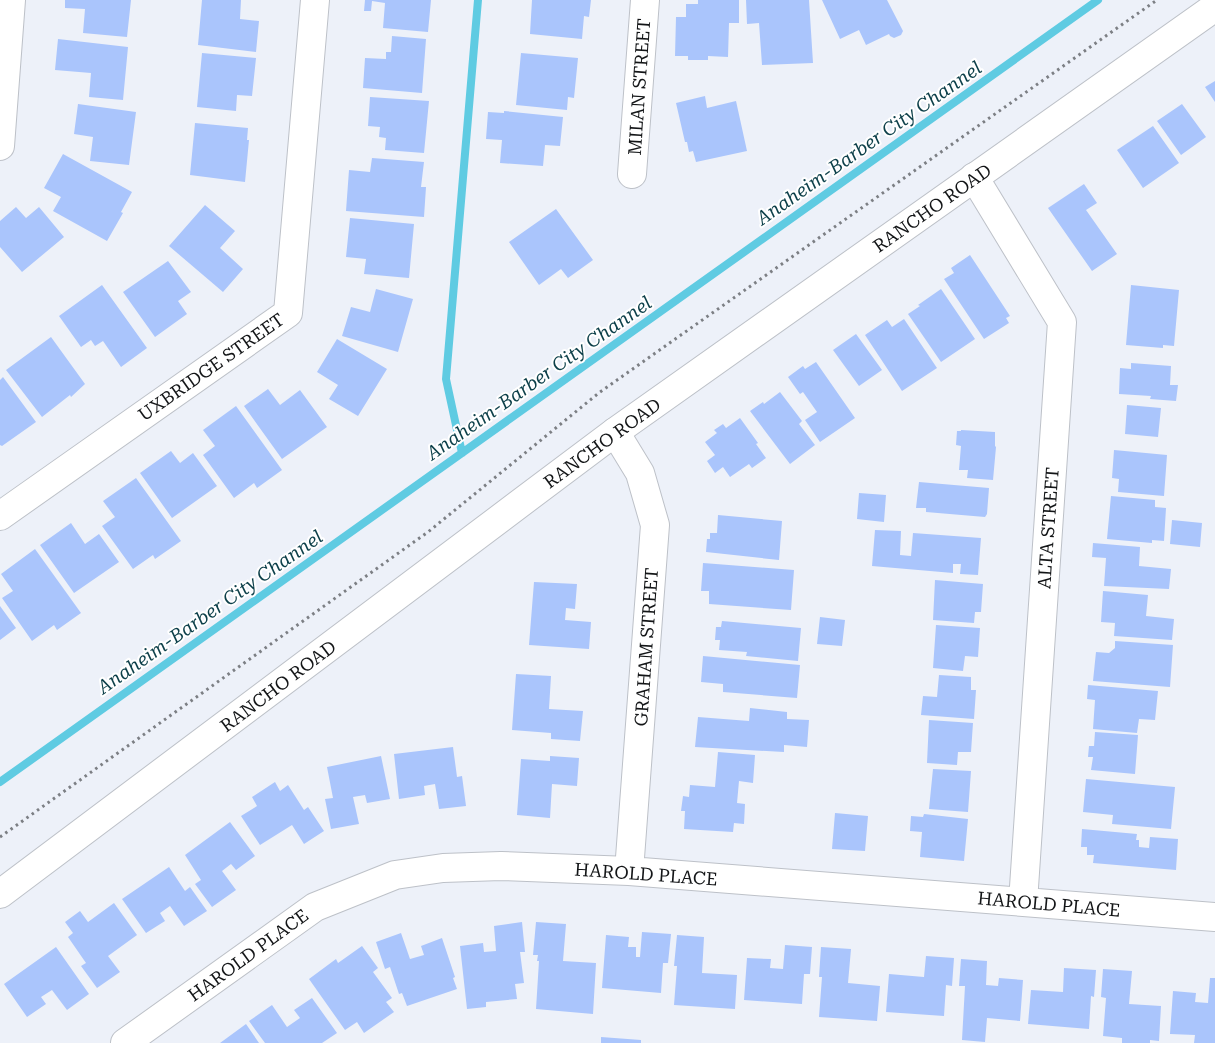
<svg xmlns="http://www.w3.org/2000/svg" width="1215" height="1043" viewBox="0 0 1215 1043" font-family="'Roboto Serif',serif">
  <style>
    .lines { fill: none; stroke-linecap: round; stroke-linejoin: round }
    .stream { stroke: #5fcbe2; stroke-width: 8 }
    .building { fill: #aac5fc }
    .street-casing { stroke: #bdc1c8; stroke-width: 30 }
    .secondary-casing { stroke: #bdc1c8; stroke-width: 30 }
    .path { stroke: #7c7f84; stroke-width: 3; stroke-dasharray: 2.5 4; stroke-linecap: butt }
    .street { stroke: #fff; stroke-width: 28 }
    .secondary { stroke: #fff; stroke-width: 28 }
    .labels { text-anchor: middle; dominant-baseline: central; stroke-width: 4; stroke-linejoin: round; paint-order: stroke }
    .street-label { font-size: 18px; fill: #131517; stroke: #fff }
    .water-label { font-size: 19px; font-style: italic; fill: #0c3f49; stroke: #fff }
  </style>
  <rect width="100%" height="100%" fill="#edf1f9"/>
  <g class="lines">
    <path class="stream" d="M462,453L446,379L478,0
      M0,782L1098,0"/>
  </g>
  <path class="building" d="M65,0H131L127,37L83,33L85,9L65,8Z
    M202,0H241L240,19L259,21L256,52L198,45Z
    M365,0H431L428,32L383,28L385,3L372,1L371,11H364Z
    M532,0H591L589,17L584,16L582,39L530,34Z
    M698,0H739V23H729L728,57L708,56V60H688V56H675L676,17H686V4H698Z
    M746,0H809L813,63L762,65L759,23L747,24Z
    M822,0H887L903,31L901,35L894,38L890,36L889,34L866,45L859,30L840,39Z
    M392,36L426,39L422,93L363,88L365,58L386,59V52H391Z
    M58,39L128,47L123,100L89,97L91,73L55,70Z
    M202,53L256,58L252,96L237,95L236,111L197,107Z
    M521,53L578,58L574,98L568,97L567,110L516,105Z
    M1215,81V102L1205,87Z
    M705,96L707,108L736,101L747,151L696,162L693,151L689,152L687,142H685L676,103Z
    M370,97L429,101L424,153L385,150L386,138L379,137L380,127L368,126Z
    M78,104L136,112L129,165L90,161L93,137L74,134Z
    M1182,104L1206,137L1181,155L1157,121Z
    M504,111L563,117L560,146L545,145L543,166L500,163L502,140L486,139L488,112L504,113Z
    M195,123L248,128L247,140H249L245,182L190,175Z
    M1153,126L1179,163L1143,188L1117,150Z
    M63,154L132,192L121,212L123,213L107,241L53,211L61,197L44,188Z
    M372,158L424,162L421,187H426L424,217L346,211L349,170L370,172Z
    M1084,184L1097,203L1086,210L1117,254L1092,271L1048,208Z
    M205,205L235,231L220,248L243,269L223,292L169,246Z
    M16,207L26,218L39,207L64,237L22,272L0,247V221Z
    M556,209L593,260L568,278L561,269L539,285L509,242Z
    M350,218L414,224L409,278L364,274L366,259L346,257Z
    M970,255L1010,316L1006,318L1009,323L984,339L944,279L954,273L951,268Z
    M168,261L191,292L178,301L187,314L155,337L123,292Z
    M102,285L147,348L121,367L103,341L95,346L91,340L81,347L59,316Z
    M1131,285L1179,290L1174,346L1163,345V348L1126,345Z
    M376,289L413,299L398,352L342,336L351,307L370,312Z
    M941,289L975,339L941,362L908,314L920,306L918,305Z
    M904,319L937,368L902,391L865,335L887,320L892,327Z
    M856,334L882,370L859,386L833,350Z
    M51,337L85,384L71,397L70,395L42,417L6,370Z
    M337,339L387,369L358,416L329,399L338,385L317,372Z
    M816,362L855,418L820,442L805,420L817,412L803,392L800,394L788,377L803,366L805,369Z
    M1131,363L1171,366L1170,385H1178L1176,401L1150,399L1151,396L1119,394L1120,368L1131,369Z
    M3,377L36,422L2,446L0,445V380Z
    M268,389L280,405L300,390L327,427L282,459L244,406Z
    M780,392L802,421L799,424L815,445L790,464L750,411L763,402L764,404Z
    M1127,405L1161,408L1158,437L1125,434Z
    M236,406L282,470L257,488L254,483L234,498L203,455L215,446L203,430Z
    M740,418L758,443L756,444L766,458L752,468L749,464L730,477L723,467L715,473L707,461L715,455L705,442L717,433L714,430L723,424L726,428Z
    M961,430L995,432V446L996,447L993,480L967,478L968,470H959L961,446L956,445L957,431H961Z
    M1114,450L1167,455L1164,496L1118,492L1119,479L1112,478Z
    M171,451L180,463L193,453L217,486L172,518L140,473Z
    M136,478L181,541L155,559L153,555L133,569L102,526L115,517L103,501Z
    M919,482L989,488L987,514L985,517L926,512V508H916Z
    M859,493L886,495L884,522L857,519Z
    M1111,496L1155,500V507L1166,508L1164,541L1152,540V543L1107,539Z
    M718,515L782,521L779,560L706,552L707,539H710V533H717Z
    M1172,520L1202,523L1200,547L1170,544Z
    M71,523L85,544L99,534L119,562L74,593L40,545Z
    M875,530L901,531L900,555L911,556L913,533L981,538L978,575L960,574L961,564H953V573L872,566Z
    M1093,543L1140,547L1139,566L1171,569L1169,589L1104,586L1106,558L1092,557Z
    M35,549L81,613L57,630L54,625L32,641L2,598L13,591L1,574Z
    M703,563L794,570L791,610L709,604V591H701Z
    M935,580L983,584L981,612H975L974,623L933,620Z
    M534,582L577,584L575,609L566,608L565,620L591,622L589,649L529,645Z
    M1103,591L1148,595L1146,616L1174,619L1172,640L1114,636L1115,623L1101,622Z
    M0,606L16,628L0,640Z
    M820,617L845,620L842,646L817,644Z
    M722,621L801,628L798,661L746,656L747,652L719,650L720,640H715L716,627H721Z
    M936,625L980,628L978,657L965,656L963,671L933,668Z
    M1115,641L1173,645L1170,687L1093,681L1096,652L1109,653L1115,648Z
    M703,656L800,665L797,698L723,692V684L701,682Z
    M516,674L551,676L549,709L583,711L580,741L551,739V733L512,730Z
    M939,675L971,677V690H976L974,719L921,715L923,696L937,697Z
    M1088,685L1158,691L1155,720L1139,719L1137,733L1093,729L1095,700L1087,699Z
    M750,708L787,712V719L809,720L807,747L784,745V752L695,747L698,717L749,721Z
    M929,720L973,723L971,752H958L957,765L927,763Z
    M1095,732L1138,735L1135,774L1091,770L1093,757H1088L1089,746H1094Z
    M453,747L457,777L462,776L466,806L439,809L435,784L424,786L425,795L399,799L394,754Z
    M718,752L755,755L753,783L739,781L737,803L745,804L744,824L734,823L733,832L684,829L685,811H681L683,796L689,797L690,785L715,787Z
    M381,756L390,799L367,803L365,795L353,797L359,824L331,829L325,799L333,798L327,767Z
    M550,756L579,758L577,786L552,784L550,818L517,815L521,759L550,761Z
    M933,769L971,771L968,812L929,809Z
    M1086,779L1175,787L1171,829L1112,824L1113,815L1083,812Z
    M275,782L280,791L288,785L304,810L308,807L324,831L304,844L292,825L260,845L241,816L257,806L252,797Z
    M835,813L868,816L865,851L832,849Z
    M924,814L968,819L964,861L920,857L922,832L910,831L911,816L923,817Z
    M230,822L255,856L236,870L231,864L222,871L236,890L212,907L195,884L201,880L185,855Z
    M1082,829L1137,834L1136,840H1139V847L1149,848L1150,837L1178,839L1176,870L1093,863L1094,855H1087V847H1081Z
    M169,867L185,891L190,887L207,911L184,926L170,906L160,913L165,921L146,933L122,899Z
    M114,903L137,935L108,956L120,972L97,988L81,966L86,963L68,937L73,933L65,922L80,911L88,922Z
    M522,922L525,952H520L524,983L515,984L517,999L486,1002V1007L467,1009L460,946L483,943L484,952L496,951L494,926Z
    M536,922L566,924L563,961L596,963L593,1014L536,1009L539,961H537L538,955H533Z
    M642,932L671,934L668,963H663L661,993L602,988L606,935L629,937L628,947H636V957H640Z
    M401,933L410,959L424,955L421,946L442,938L455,977L453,978L457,989L407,1006L402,993L399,994L390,967L385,969L376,942Z
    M677,935L704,937L702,973L737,975L735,1009L674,1005L677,966H674Z
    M785,945L812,947L810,974H804L802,1004L744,1000L747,958L771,959L770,968L783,969Z
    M362,946L378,968L373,972L392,998L386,1002L394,1012L364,1033L357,1022L345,1030L309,979L336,959L338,963Z
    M56,947L89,994L67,1010L52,990L41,997L46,1004L27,1017L4,984Z
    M821,947L851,949L848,983L880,986L877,1021L819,1017L822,977H819Z
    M926,956L954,958L952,986L946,985L944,1016L886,1012L889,974L924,977Z
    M961,959L987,961L986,985L998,986L999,978L1023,980L1020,1021L987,1018L985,1042L962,1040L965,986H959Z
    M1064,968L1096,970L1094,997L1091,996L1089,1029L1028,1024L1031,990L1063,992Z
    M1103,969L1132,971L1129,1004L1161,1006L1159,1041L1150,1040V1043H1122V1038L1103,1036L1106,998L1101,997Z
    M1210,978H1215V1043H1194L1195,1035L1170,1034L1173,991L1196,993L1195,1002L1208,1003Z
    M312,998L337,1033L322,1043H265L249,1021L272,1005L287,1027L300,1018L294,1010Z
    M246,1024L259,1043H220Z
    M601,1037L641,1040V1043H601Z"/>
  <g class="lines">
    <g class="street-casing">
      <path id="street" d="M0,146L11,0
        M632,174L645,0
        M974,177L1062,322L1023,902
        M615,432L640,473L655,525L629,871
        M0,516L288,313L315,0
        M125,1043L315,907L395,875L443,868L501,866L629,871L1215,917"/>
    </g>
    <g class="secondary-casing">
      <path id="secondary" d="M0,894L615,432L1215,7"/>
    </g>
    <path class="path" d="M0,837L428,532L600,392L1157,0"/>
    <use href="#street" class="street"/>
    <use href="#secondary" class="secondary"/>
  </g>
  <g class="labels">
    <g class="street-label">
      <text transform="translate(639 87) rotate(-86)">MILAN STREET</text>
      <text transform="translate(932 208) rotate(-35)">RANCHO ROAD</text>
      <text transform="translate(211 367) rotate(-35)">UXBRIDGE STREET</text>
      <text transform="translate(602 443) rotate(-36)">RANCHO ROAD</text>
      <text transform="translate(1048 528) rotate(-86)">ALTA STREET</text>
      <text transform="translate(646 647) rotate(-86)">GRAHAM STREET</text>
      <text transform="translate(278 686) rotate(-37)">RANCHO ROAD</text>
      <text transform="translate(646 874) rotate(4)">HAROLD PLACE</text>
      <text transform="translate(1049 904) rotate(5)">HAROLD PLACE</text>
      <text transform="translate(248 955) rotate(-36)">HAROLD PLACE</text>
    </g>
    <g class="water-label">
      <text transform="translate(869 143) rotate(-35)">Anaheim-Barber City Channel</text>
      <text transform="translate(539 378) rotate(-35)">Anaheim-Barber City Channel</text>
      <text transform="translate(210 612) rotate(-35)">Anaheim-Barber City Channel</text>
    </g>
  </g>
</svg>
